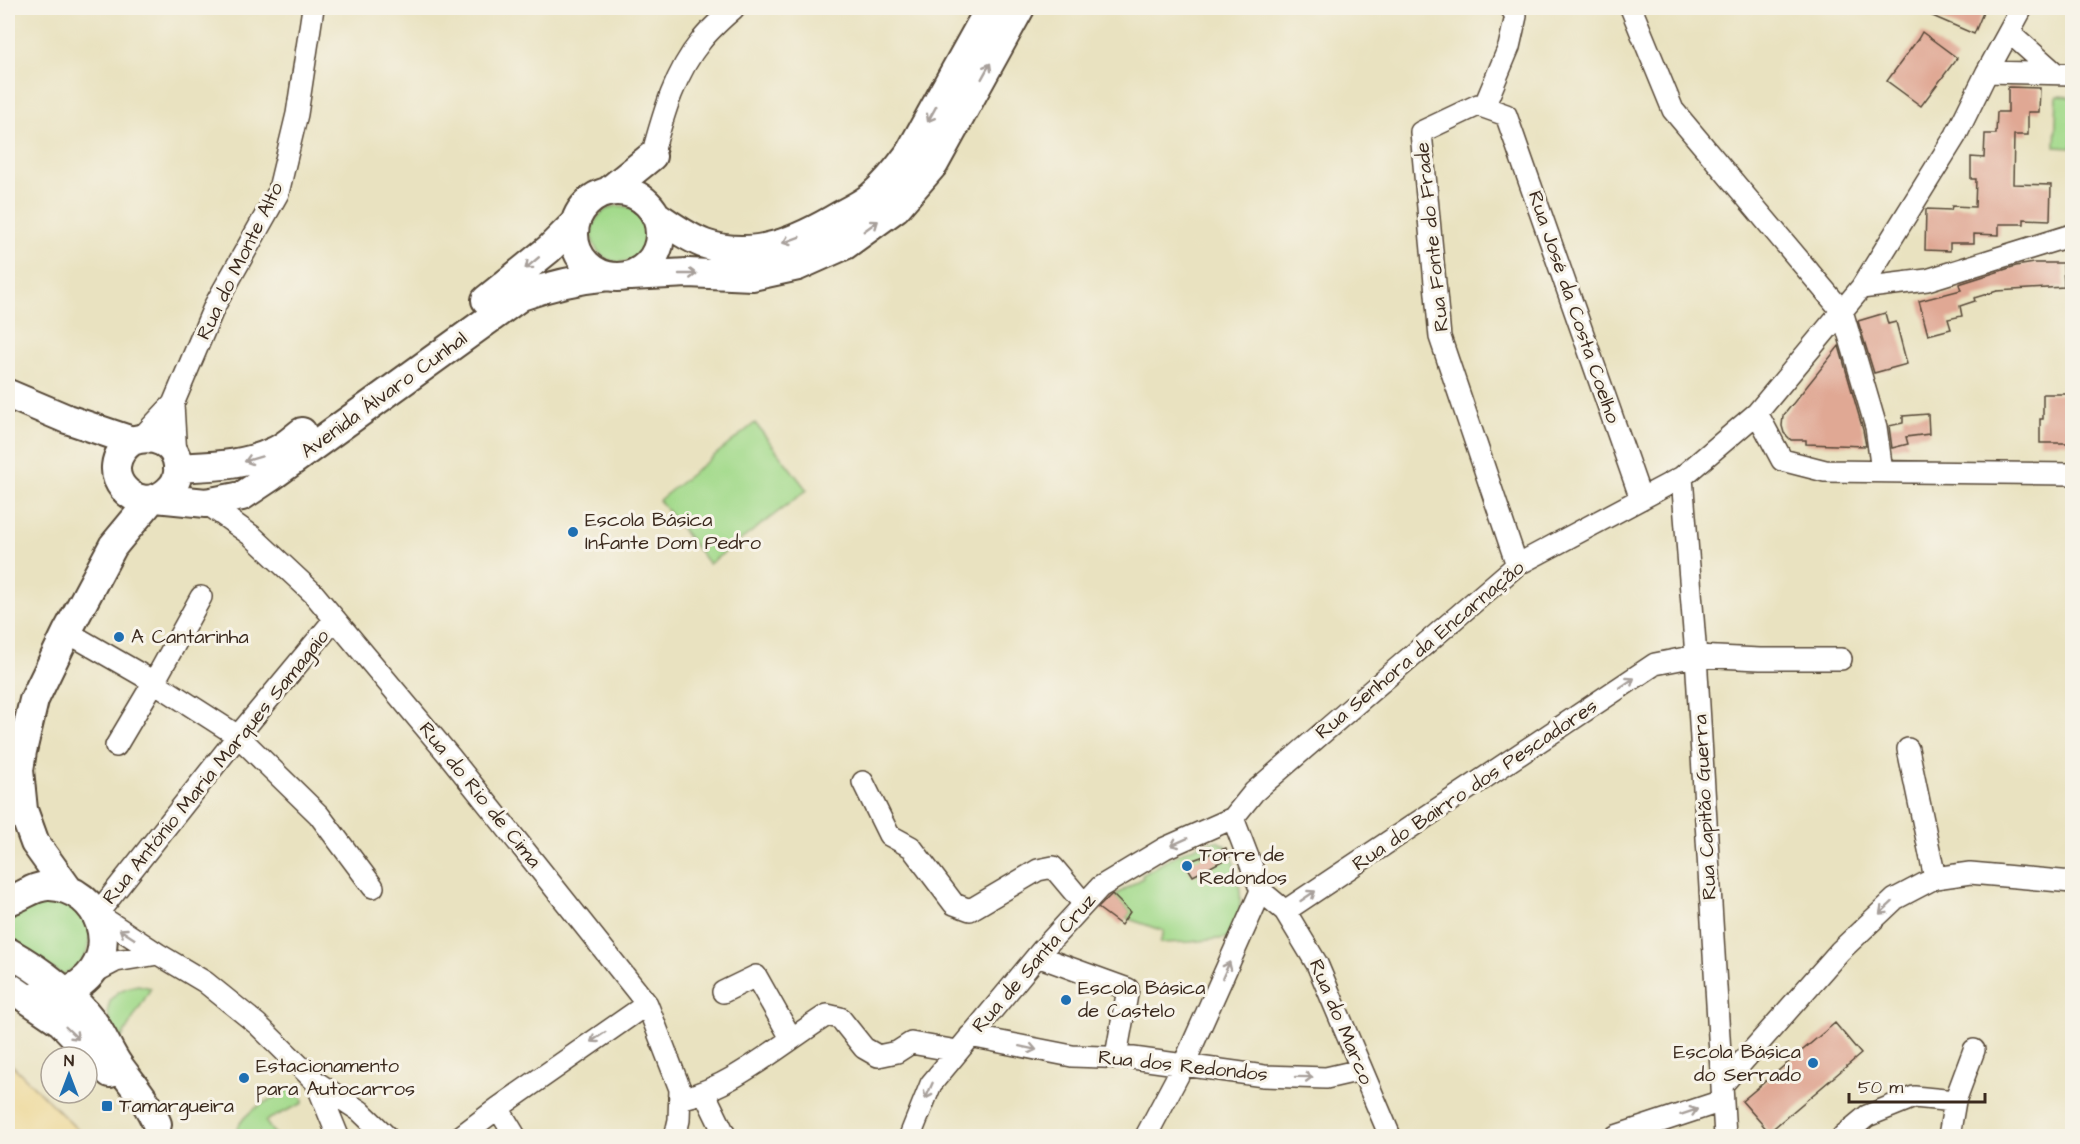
<svg xmlns="http://www.w3.org/2000/svg" width="2080" height="1144" viewBox="0 0 2080 1144" font-family="'Architects Daughter',sans-serif">
  <style>
    .green { fill: #a3da8b; stroke: #6f8254; stroke-width: 1.5 }
    .sand { fill: #eeda9e; stroke: #94825e; stroke-width: 1.5 }
    .building { fill: #e0a894 }
    .lines { fill: none; stroke-linecap: round; stroke-linejoin: round }
    .street-casing { stroke: #554636; stroke-width: 24 }
    .secondary-casing { stroke: #554636; stroke-width: 32 }
    .street { stroke: #fff; stroke-width: 21 }
    .secondary { stroke: #fff; stroke-width: 28 }
    .oneway { stroke: #a79f9a }
    .poi-dot { fill: #1f6fb2; stroke: #f7f3e8; stroke-width: 2 }
    .labels { text-anchor: middle; dominant-baseline: central; stroke-width: 6; stroke-linejoin: round; paint-order: stroke }
    .street-label { font-size: 20px; fill: #3b2a1e; stroke: #f7f3e8 }
    .poi-label { font-size: 20px; fill: #3b2a1e; stroke: #f7f3e8; text-anchor: start }
  </style>
  <rect width="100%" height="100%" fill="#f7f3e8"/>
  <filter id="ink" filterUnits="userSpaceOnUse"><feTurbulence type="fractalNoise" baseFrequency=".0167" numOctaves="2"/><feDisplacementMap in="SourceGraphic" scale="12" xChannelSelector="R" yChannelSelector="G"/><feConvolveMatrix kernelMatrix="1 2 1 2 8 2 1 2 1" color-interpolation-filters="sRGB"/></filter>
  <filter id="wash" filterUnits="userSpaceOnUse"><feTurbulence type="fractalNoise" baseFrequency=".008" numOctaves="4" result="noise"/><feDisplacementMap in="SourceGraphic" scale="24" xChannelSelector="R" yChannelSelector="G"/><feGaussianBlur stdDeviation="1.35" result="paint"/><feColorMatrix in="noise" values="0 0 0 0 0 0 0 0 0 0 0 0 0 0 0 0 0 1.4 0 .05"/><feComposite in="paint" operator="in"/></filter>
  <g filter="url(#wash)">
    <rect width="100%" height="100%" fill="#e9e2c0"/>
    <path class="green" d="M2057,96L2072,97V148L2055,147Z
      M592 234a28 28 0 1 1 56 0a28 28 0 1 1-56 0Z
      M755,423L807,490L709,564L659,500Z
      M1217,841L1227,847C1243,880 1243,903 1235,937L1190,942L1160,943L1164,931L1126,918L1130,912L1114,896L1143,878L1142,875C1165,862 1191,844 1217,841Z
      M64,895L91,926C89,952 87,963 62,975L8,940C8,924 11,915 21,903Z
      M138,985L151,988L118,1044C105,1016 99,992 138,985Z
      M295,1086L303,1100V1103L265,1121L276,1136H236C237,1111 275,1098 295,1086Z"/>
    <path class="sand" d="M8,1061L84,1136H87H8Z"/>
    <g id="blocks">
      <path class="building" d="M1914,8H1985L1974,34Z
        M1922,32L1957,58L1921,106L1887,81L1918,39Z
        M2008,87L2040,88L2039,112H2028V135H2014L2013,184L2051,185L2050,220L2024,219V224H1999V235L1974,234V243H1950V251L1925,250L1926,209L1951,210L1952,206L1975,207L1976,179H1971V157L1984,158L1985,134H1996L1997,112H2008Z
        M2034,263H2063L2064,287L1997,291L1974,298L1975,301L1960,306L1962,316L1948,319L1951,329L1928,335L1919,301L1961,290L1959,284L2016,266Z
        M1885,313L1888,324L1896,322L1907,364L1874,373L1858,321Z
        M1839,346L1863,430L1866,446L1806,444V440H1791L1784,433L1782,426L1783,416Z
        M2043,394H2068V409H2073V443H2040V419H2043Z
        M1928,414L1929,434L1906,437L1908,444L1892,448L1889,426L1903,423V416Z
        M1226,848L1230,857L1193,876L1185,863Z
        M1112,894L1130,912L1121,925L1098,908Z
        M1835,1023L1861,1054L1769,1132L1742,1101Z"/>
    </g>
  </g>
  <g filter="url(#ink)">
    <use href="#blocks" fill-opacity="0" stroke="#554636" stroke-width="1.5"/>
    <g class="lines">
      <g class="street-casing">
        <path id="street" d="M1631,8L1673,110L1842,311L1876,427L1882,471
          M2009,32L2055,73
          M1987,72L2072,74
          M1484,107L1509,47L1516,16L1511,8
          M652,156C663,116 674,74 701,41C710,29 723,18 734,8
          M1861,288L1927,280L2072,235
          M173,404L176,457
          M1757,413L1782,460L1825,471L2072,474
          M141,438L173,404L215,305L278,193L297,114L313,8
          M1682,477L1696,656L1725,1136
          M206,503L252,536L313,593L451,758L647,1004L680,1089L679,1120L676,1133
          M1517,565L1440,337L1421,132L1478,105L1506,115L1641,499
          M335,619L238,736L97,914L158,954L205,982L257,1024L316,1082L338,1136
          M67,632L154,682L238,736L319,815L373,887
          M116,746L154,682L201,597
          M1908,749L1935,878
          M863,782L889,835L911,847L954,904L970,910L1038,870L1053,867L1084,904
          M1261,891L1285,911L1655,664L1696,656L1760,659H1841
          M1285,911L1317,964L1390,1136
          M1037,956L1128,989L1116,1056
          M91,974L116,961L158,954
          M723,992L756,976L791,1038
          M970,1036L1072,1056L1133,1058L1264,1076L1326,1078L1361,1070
          M316,1082L360,1111L386,1136
          M1722,1085L1840,951L1895,899L1935,878L1970,873L2072,882
          M704,1092L724,1133L723,1136
          M680,1099C733,1087 781,1044 827,1015L840,1018L864,1048L878,1056L897,1052L911,1043L957,1051
          M498,1108L515,1136
          M461,1136L498,1108L647,1004
          M910,1136L931,1084L1043,949L1100,887L1165,848L1233,818L1254,792L1517,565L1682,477L1757,413L1861,288L1956,135L1987,72L2022,8
          M1146,1136L1183,1066L1261,891L1233,818
          M1616,1136L1722,1101
          M1843,1136L1867,1116L1914,1097L1955,1101
          M1949,1136L1955,1101L1974,1050"/>
      </g>
      <g class="secondary-casing">
        <path id="secondary" d="M610,190L652,156
          M574 234a43 43 0 1 1 86 0a43 43 0 1 1-86 0Z
          M657,216C672,226 688,238 705,244C754,261 799,240 841,215C851,209 863,204 872,196C886,184 898,169 909,154L990,8
          M630,276L688,273L752,276L798,266L845,245L896,208L934,164L1020,8
          M486,300L549,249L575,223
          M8,394L67,419L132,441C152,434 175,441 178,465C179,474 176,484 169,490C138,521 91,471 132,441
          M178,468C211,466 245,466 275,451C285,447 294,438 302,432
          M156,498L206,503L242,496L272,476L521,296C551,285 578,279 609,276
          M68,889L35,843L23,810L19,770L22,751L34,700L67,632L113,546L151,500
          M8,901C23,897 34,885 50,886C101,889 122,952 81,983C66,994 45,995 28,999
          M8,952C40,970 70,992 93,1022C103,1035 109,1052 119,1066C133,1085 148,1102 157,1124
          M8,986L61,1022L110,1073"/>
      </g>
      <use href="#street" class="street"/>
      <use href="#secondary" class="secondary"/>
    </g>
    <defs><path id="oneway-shaft" d="M-6 0H5M1.5-3L5.5 0L1.5 3" fill="none" stroke-width="1.6" stroke-linecap="round" stroke-linejoin="round" transform="scale(1.5)"/></defs>
    <g class="oneway">
      <use href="#oneway-shaft" transform="translate(986 71) rotate(-61)"/>
      <use href="#oneway-shaft" transform="translate(932 114) rotate(119)"/>
      <use href="#oneway-shaft" transform="translate(871 226) rotate(-36)"/>
      <use href="#oneway-shaft" transform="translate(791 240) rotate(160)"/>
      <use href="#oneway-shaft" transform="translate(532 263) rotate(140)"/>
      <use href="#oneway-shaft" transform="translate(688 274)"/>
      <use href="#oneway-shaft" transform="translate(253 459) rotate(163)"/>
      <use href="#oneway-shaft" transform="translate(1627 683) rotate(-34)"/>
      <use href="#oneway-shaft" transform="translate(1179 842) rotate(156)"/>
      <use href="#oneway-shaft" transform="translate(1308 896) rotate(-34)"/>
      <use href="#oneway-shaft" transform="translate(1886 908) rotate(137)"/>
      <use href="#oneway-shaft" transform="translate(127 934) rotate(-147)"/>
      <use href="#oneway-shaft" transform="translate(1226 970) rotate(-66)"/>
      <use href="#oneway-shaft" transform="translate(72 1033) rotate(44)"/>
      <use href="#oneway-shaft" transform="translate(598 1037) rotate(146)"/>
      <use href="#oneway-shaft" transform="translate(1028 1048) rotate(12)"/>
      <use href="#oneway-shaft" transform="translate(1304 1077) rotate(1)"/>
      <use href="#oneway-shaft" transform="translate(929 1091) rotate(114)"/>
      <use href="#oneway-shaft" transform="translate(1689 1112) rotate(-18)"/>
    </g>
  </g>
  <g class="poi-dot">
    <circle cx="573" cy="532" r="6"/>
    <circle cx="119" cy="637" r="6"/>
    <circle cx="1187" cy="866" r="6"/>
    <circle cx="1066" cy="1000" r="6"/>
    <circle cx="1813" cy="1063" r="6"/>
    <circle cx="244" cy="1078" r="6"/>
    <rect x="101" y="1100" width="12" height="12" rx="3"/>
  </g>
  <g class="labels">
    <g class="street-label">
      <text transform="translate(1432 237) rotate(-96)">Rua Fonte do Frade</text>
      <text transform="translate(240 261) rotate(-64)">Rua do Monte Alto</text>
      <text transform="translate(1574 307) rotate(71)">Rua José da Costa Coelho</text>
      <text transform="translate(384 395) rotate(-36)">Avenida Álvaro Cunhal</text>
      <text transform="translate(1420 650) rotate(-40)">Rua Senhora da Encarnação</text>
      <text transform="translate(216 767) rotate(-51)">Rua António Maria Marques Samagaio</text>
      <text transform="translate(1475 785) rotate(-34)">Rua do Bairro dos Pescadores</text>
      <text transform="translate(480 795) rotate(51)">Rua do Rio de Cima</text>
      <text transform="translate(1705 807) rotate(-93)">Rua Capitão Guerra</text>
      <text transform="translate(1034 963) rotate(-49)">Rua de Santa Cruz</text>
      <text transform="translate(1341 1022) rotate(67)">Rua do Marco</text>
      <text transform="translate(1183 1066) rotate(6)">Rua dos Redondos</text>
    </g>
    <g class="poi-label">
      <text x="585" y="520">Escola Básica<tspan x="585" dy="23">Infante Dom Pedro</tspan></text>
      <text x="131" y="637">A Cantarinha</text>
      <text x="1199" y="855">Torre de<tspan x="1199" dy="23">Redondos</tspan></text>
      <text x="1078" y="988">Escola Básica<tspan x="1078" dy="23">de Castelo</tspan></text>
      <text x="1801" y="1052" text-anchor="end">Escola Básica<tspan x="1801" dy="23">do Serrado</tspan></text>
      <text x="256" y="1066">Estacionamento<tspan x="256" dy="23">para Autocarros</tspan></text>
      <text x="119" y="1106">Tamargueira</text>
    </g>
  </g>
  <rect width="2080" height="1144" fill="none" stroke="#f7f3e8" stroke-width="30"/>
  <g transform="translate(69 1075)"><circle r="28" fill="#f7f3e8" stroke="#aca397" stroke-width="1.5"/>
  <path d="M0-4.5L10 22L0 15L-10 22Z" fill="#1f6fb2"/>
  <text y="-9" font-size="16" font-weight="bold" text-anchor="middle" fill="#3b2a1e">N</text>
  </g>
  <path d="M1849 1093v9h136v-9" fill="none" stroke="#3b2a1e" stroke-width="3"/>
  <text x="1858" y="1093" font-size="18" fill="#3b2a1e" stroke="#f7f3e8" stroke-width="4.5" paint-order="stroke">50 m</text>
</svg>
